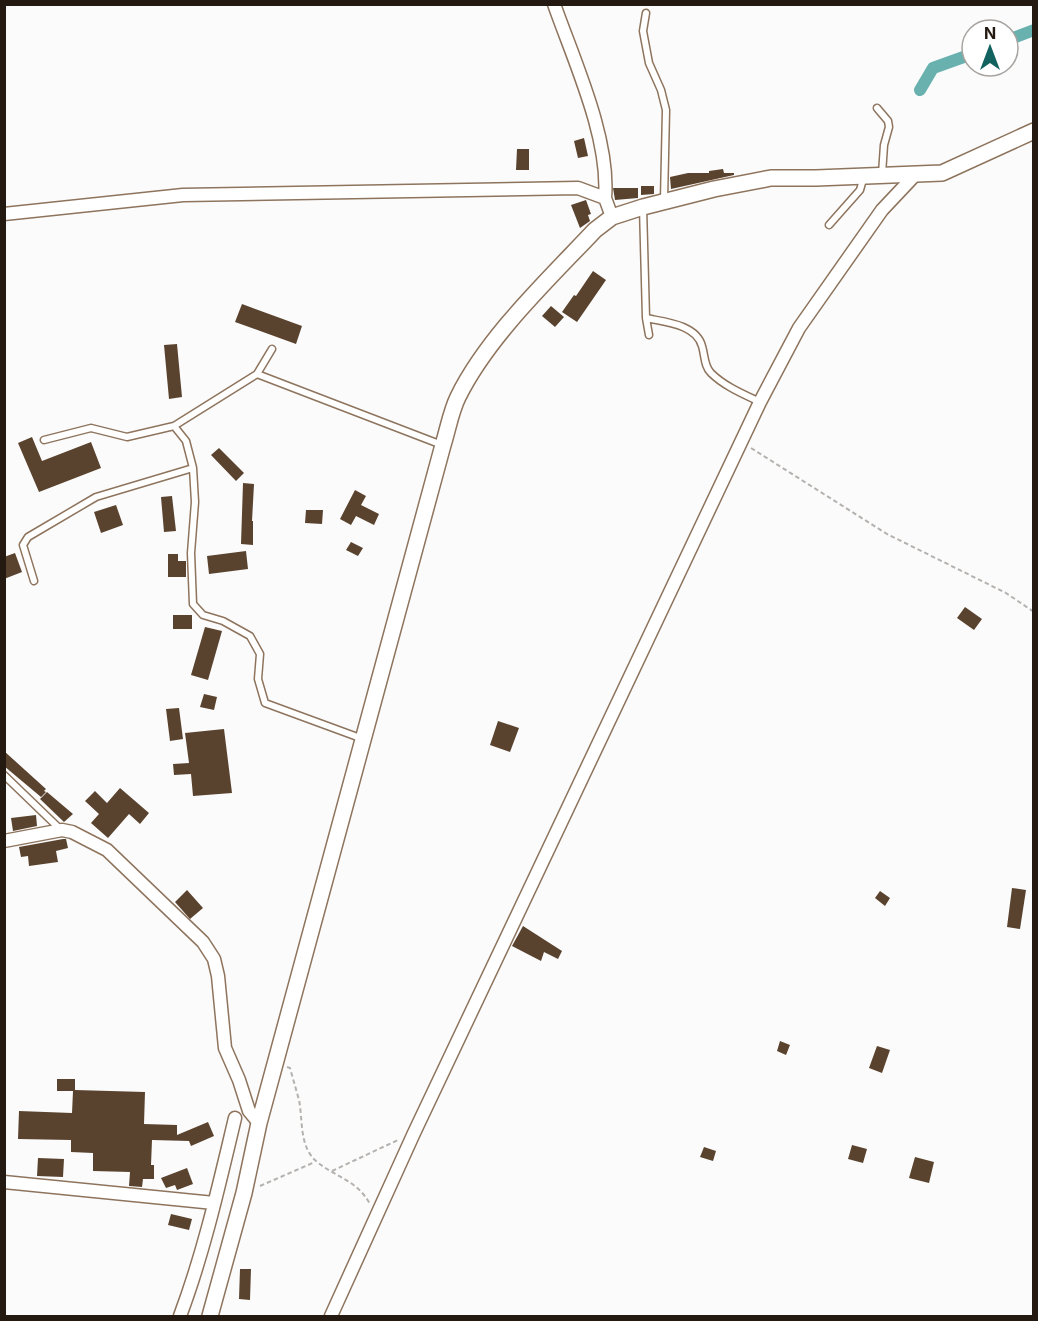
<svg xmlns="http://www.w3.org/2000/svg" width="1038" height="1321" viewBox="0 0 1038 1321" font-family="Inter,sans-serif">
  <style>
    .lines { fill: none; stroke-linecap: round; stroke-linejoin: round }
    .canal { stroke: #68b1ae; stroke-width: 12 }
    .building { fill: #5a432e }
    .service-casing { stroke: #8e745d; stroke-width: 9 }
    .minor-casing { stroke: #8e745d; stroke-width: 15 }
    .tertiary-casing { stroke: #8e745d; stroke-width: 18 }
    .path { stroke: #b4b1ae; stroke-width: 2; stroke-dasharray: 4.5 3; stroke-linecap: butt }
    .service { stroke: #fff; stroke-width: 6 }
    .minor { stroke: #fff; stroke-width: 12 }
    .tertiary { stroke: #fff; stroke-width: 15 }
  </style>
  <rect width="100%" height="100%" fill="#fbfbfb"/>
  <g class="lines">
    <path class="canal" d="M1008,40L1034,30
      M920,90L933,68L972,54"/>
  </g>
  <path class="building" d="M584,138L588,156L578,158L574,141Z
    M517,149H529V170H516Z
    M723,169L724,173H734V175L671,189L670,177L688,173H709V171Z
    M641,186H654V194L641,195Z
    M613,188H638V198L615,200Z
    M586,200L591,214L588,215L590,221L580,228L571,205Z
    M593,271L606,280L577,322L562,312L574,295L576,296Z
    M242,304L302,326L296,344L235,322Z
    M551,306L564,317L555,327L542,316Z
    M177,344L182,397L169,399L164,345Z
    M32,437L42,461L91,442L101,468L39,492L18,443Z
    M219,448L244,473L236,481L211,455Z
    M243,483L254,484L252,521H253V545L241,544Z
    M355,490L366,496L361,505L379,514L374,525L356,516L351,525L340,519Z
    M172,496L176,531L164,532L161,497Z
    M116,505L123,525L101,533L94,512Z
    M306,510H323L322,524L305,523Z
    M351,542L363,548L358,556L346,550Z
    M246,551L248,569L209,574L207,556Z
    M15,553L22,572L4,579V557Z
    M168,554H178V561H186V577H168Z
    M965,607L982,619L974,630L957,618Z
    M173,615H192V629H173Z
    M205,627L222,631L208,680L191,675Z
    M204,694L217,697L214,710L200,707Z
    M179,708L183,739L170,741L166,709Z
    M498,721L519,728L510,752L490,745Z
    M224,729L232,793L193,796L191,774L174,775L173,764L189,763L185,733Z
    M4,751L46,789L44,791L46,792L41,797L4,766Z
    M120,788L149,813L140,824L129,814L108,838L91,823L99,814L85,801L95,791L107,803Z
    M47,792L73,814L64,822L40,799Z
    M36,815L37,826L13,831L11,818Z
    M63,839H66L68,848L56,851L58,862L29,866L28,856L21,857L19,847Z
    M1012,888L1026,890L1020,929L1007,927Z
    M187,890L203,908L190,919L175,902Z
    M880,891L890,898L885,906L875,898Z
    M523,926L562,951L558,959L544,952L541,961L512,946Z
    M780,1041L790,1045L786,1055L777,1051Z
    M877,1046L890,1050L882,1073L869,1068Z
    M57,1079H75V1090L145,1092L144,1124L177,1125V1135L208,1122L214,1136L191,1146L189,1141L152,1140L151,1165H154V1179H143L142,1187L129,1186L130,1172L93,1171V1153L71,1152V1140L18,1139L19,1111L72,1113L73,1091H57Z
    M852,1145L867,1149L863,1163L848,1159Z
    M704,1147L716,1151L713,1161L700,1157Z
    M915,1157L934,1162L929,1183L909,1178Z
    M38,1158L64,1159L63,1177L37,1176Z
    M187,1168L193,1184L177,1190L175,1185L166,1188L161,1178Z
    M171,1214L192,1219L189,1230L168,1225Z
    M240,1269H251L250,1300L239,1299Z"/>
  <g class="lines">
    <g class="service-casing">
      <path id="service" d="M646,13L643,31L649,63L661,90L666,110L664,200
        M877,108L888,121L889,127L884,145L882,174
        M643,207L646,318L649,335
        M829,225L860,190L864,176
        M646,318C664,322 696,324 702,346C705,356 704,366 711,373C724,386 743,394 760,402
        M257,374L442,445
        M174,426L186,441L193,468L195,502L191,553L193,604L203,615L223,621L250,636L260,654L258,679L265,703L363,739
        M44,440L91,428L127,437L174,426L257,374L272,349
        M34,581L23,545L28,537L96,497L193,468
        M4,775L61,830"/>
    </g>
    <g class="minor-casing">
      <path id="minor" d="M554,4C574,61 610,138 605,198
        M4,214L183,195L578,188L605,198L612,217
        M4,841L62,830L72,832L107,850L203,942L214,959L218,976L225,1048L239,1080L249,1111L259,1123
        M4,1182L214,1203
        M180,1316C204,1252 219,1185 235,1118
        M331,1316L414,1133L760,402L799,328L882,210L915,175"/>
    </g>
    <g class="tertiary-casing">
      <path id="tertiary" d="M210,1316L244,1193L259,1123L443,445C448,429 451,411 458,397C488,336 549,279 595,230L612,217L643,207L714,189L771,178H816L942,173L1034,131"/>
    </g>
    <path class="path" d="M751,448L887,534L1006,593L1034,612
      M287,1067L290,1068C293,1079 296,1089 299,1100C303,1120 299,1146 316,1161C336,1178 356,1179 370,1204
      M332,1171L398,1140
      M260,1186L315,1162"/>
    <use href="#service" class="service"/>
    <use href="#minor" class="minor"/>
    <use href="#tertiary" class="tertiary"/>
  </g>
  <rect width="1038" height="1321" fill="none" stroke="#241a11" stroke-width="12"/>
  <g transform="translate(990 48)"><circle r="28" fill="#ffffff" stroke="#a7a3a0" stroke-width="1.5"/>
  <path d="M0-4.5L10 22L0 15L-10 22Z" fill="#126260"/>
  <text y="-9" font-size="16" font-weight="bold" text-anchor="middle" fill="#241a11">N</text>
  </g>
</svg>
